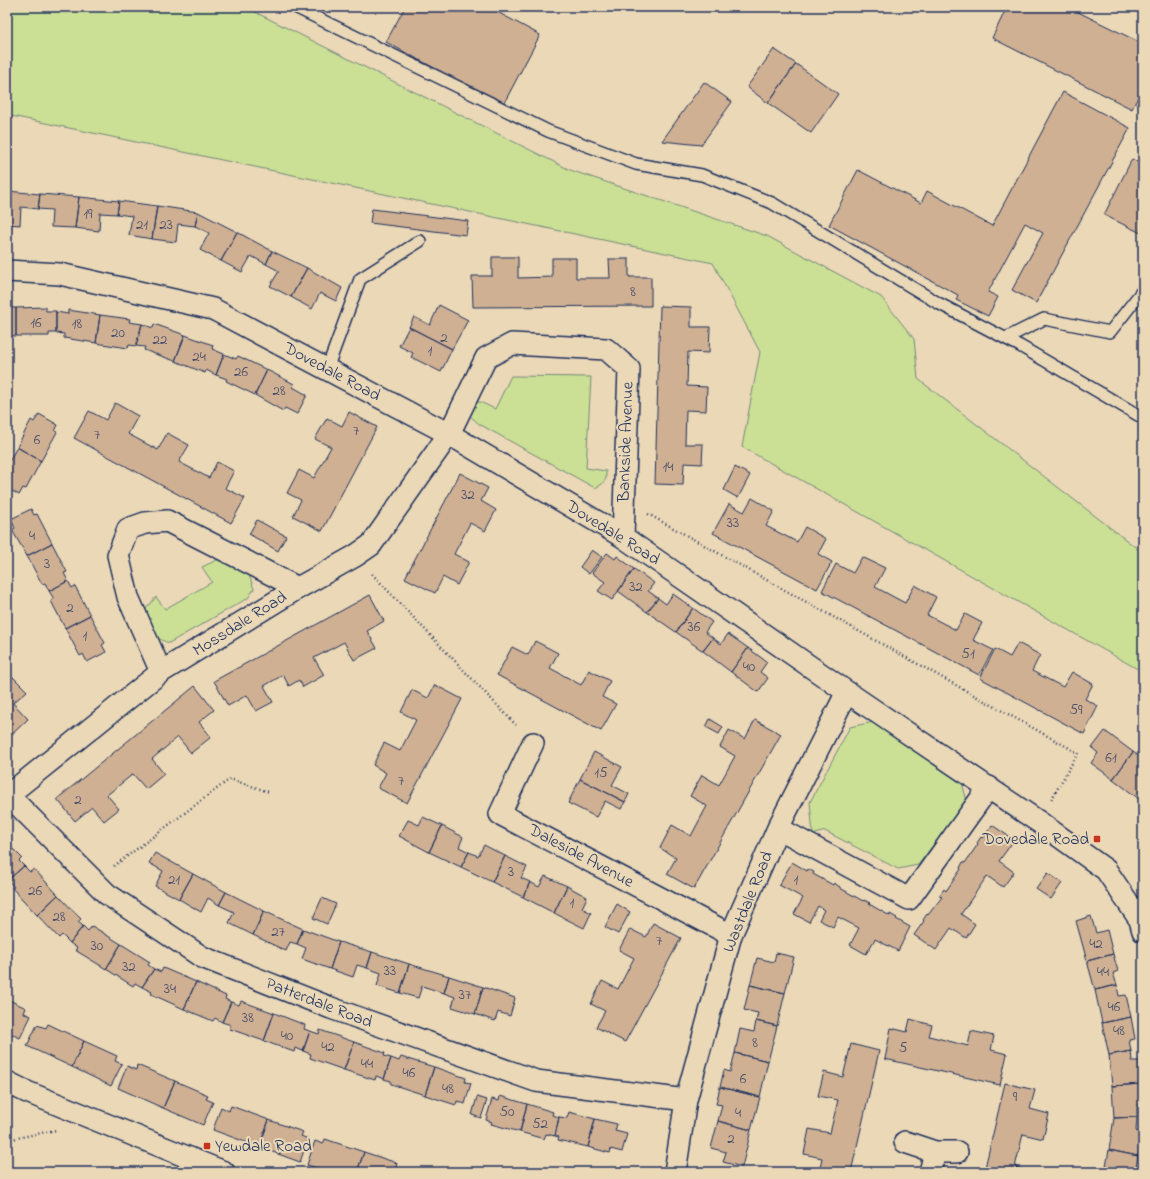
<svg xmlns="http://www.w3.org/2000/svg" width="1150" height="1179" viewBox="0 0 1150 1179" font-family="'Indie Flower',sans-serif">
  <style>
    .green { fill: #cbe095; stroke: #73887a }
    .building { fill: #d0b092; stroke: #1b2f5e }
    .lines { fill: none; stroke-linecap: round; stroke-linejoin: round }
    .lane-casing { stroke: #1b2f5e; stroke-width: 14 }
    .street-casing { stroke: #1b2f5e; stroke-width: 24 }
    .path { stroke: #1b2f5e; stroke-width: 2.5; stroke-dasharray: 1 3; stroke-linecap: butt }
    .lane { stroke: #ebd8b6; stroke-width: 11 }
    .street { stroke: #ebd8b6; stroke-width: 21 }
    .poi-dot { fill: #c8321e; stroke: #ebd8b6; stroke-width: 1.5 }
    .labels { text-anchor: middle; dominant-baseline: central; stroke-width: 4; stroke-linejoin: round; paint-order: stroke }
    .number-label { font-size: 15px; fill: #484f6b }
    .street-label { font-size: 17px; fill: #1b2f5e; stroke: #ebd8b6 }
    .poi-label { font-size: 17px; fill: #1b2f5e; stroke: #ebd8b6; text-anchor: end }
  </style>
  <rect width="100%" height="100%" fill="#ebd8b6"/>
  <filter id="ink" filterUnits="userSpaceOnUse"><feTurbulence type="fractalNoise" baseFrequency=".025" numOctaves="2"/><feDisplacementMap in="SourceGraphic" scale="8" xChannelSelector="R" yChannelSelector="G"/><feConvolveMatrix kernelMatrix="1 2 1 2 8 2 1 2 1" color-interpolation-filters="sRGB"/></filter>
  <g filter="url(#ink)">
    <path class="green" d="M7,7H245L570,170L767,236L881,297L914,339L918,379L1143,553V672L742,447L760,352L713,263L7,115Z
      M511,376L591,377L586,468L606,471V479L601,485L595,488L479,424L468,414L473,402H480L495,409Z
      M221,558L232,562L249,575L254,589L248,598L169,643C149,636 148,629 146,609L156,597L165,609L212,582L202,567Z
      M873,722L962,783L967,801L962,813L957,814L918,865L898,869L825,831L813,835L810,802L850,727Z"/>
    <path class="building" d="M405,7H488L540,35L503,105L386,42Z
      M1007,7H1068L1143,44V87L1132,109L992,38Z
      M774,49L796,64L768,103L747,87Z
      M796,64L838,94L811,133L768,103Z
      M704,82L732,102L701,145L662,141Z
      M1063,92L1130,128L1036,303L1012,290L1043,233L1025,223L988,292L998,297L988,316L956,300L958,295L829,225L858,170L921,203L927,191L992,226Z
      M1132,159L1143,165V234L1104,215Z
      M7,191L40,194L38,209L21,207L20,225L7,224Z
      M40,194L79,197L75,228L51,227L52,210L38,209Z
      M79,197L119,201L117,214L100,213L99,231L75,228Z
      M119,201L157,206L152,239L129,235L132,216L117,214Z
      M157,206L198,212L195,226L178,224L176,242L152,239Z
      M372,209L468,221L466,235L370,223Z
      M198,212L237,232L221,261L200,250L209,233L195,226Z
      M237,232L272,251L266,264L251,256L242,272L221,261Z
      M272,251L307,268L291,297L270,286L279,271L266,264Z
      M492,257H518V278L552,277V258H576V278H610L609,259H629V277H651V306L473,307L472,276H492Z
      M307,268L342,288L336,301L320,293L312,309L291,297Z
      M439,305L468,320L452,349L409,327L414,317L430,325Z
      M660,306L691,307V327H710L709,353L688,352L687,386L707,387L706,411L686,410L685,444H703L702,464L684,463L683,485L655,484Z
      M46,307V311H56V333H49V336H16V308Z
      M7,308H16V336H7Z
      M68,310L100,315L96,343L64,338V334L56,333V312L68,314Z
      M100,315L130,319L129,322L142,324L136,346L129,345L128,348L96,343Z
      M142,324L153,328L154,324L185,335L175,361L144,350L145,347L136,346Z
      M409,327L452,349L441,372L411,357L413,353L399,346Z
      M185,335L213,345L212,349L224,354L216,375L206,370L205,373L175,361Z
      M224,354L236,359L238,356L267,370L255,395L226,381L227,379L216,375Z
      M267,370L294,384L293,387L307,395L297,414L285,408L283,411L255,395Z
      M115,403L138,416L128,434L158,450L167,433L189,445L179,462L209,478L217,462L234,471L225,488L245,498L231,523L74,438L89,411L106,420Z
      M349,412L377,427L322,531L293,516L301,500L287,493L299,470L314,478L331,447L315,439L327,418L342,426Z
      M39,414L58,425L55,431L57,432L41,461L17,447L31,420L34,422Z
      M17,447L41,461L26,489L23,488L19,495L7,488V465Z
      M735,467L750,475L738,498L724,490Z
      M460,473L488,488L481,501L496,510L485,531L470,523L454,554L469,562L457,585L443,577L435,593L405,578Z
      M752,498L774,511L766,526L797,542L805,527L826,539L818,554L832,562L817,589L713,533L729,504L744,512Z
      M31,509L34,515L37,514L52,543L27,556L12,530L15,528L11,519Z
      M257,520L286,536L278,551L249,534Z
      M52,543L67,572L64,573L68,581L49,591L45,583L42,584L27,556Z
      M592,550L602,557L589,574L580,567Z
      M607,553L615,559L617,556L634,569L612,600L598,591L605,582L592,573Z
      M862,557L885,568L875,587L905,603L915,585L936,597L927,615L956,630L965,614L982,623L973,640L993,650L979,675L822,591L836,564L853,573Z
      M634,569L654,583L648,591L658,598L647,612L618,591Z
      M68,581L72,588L75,586L90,615L65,628L51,601L54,599L49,591Z
      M673,594L693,608L676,632L647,612L658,598L666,604Z
      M370,595L384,621L367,631L377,648L354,660L344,642L314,658L324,675L303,687L299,680L289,686L283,675L264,686L273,702L256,711L247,695L228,706L214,681Z
      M693,608L712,622L705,632L713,638L703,651L676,632Z
      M90,615L105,643L102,645L106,652L87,662L83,654L80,656L65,628Z
      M728,634L748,648L731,672L703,651L713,638L721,644Z
      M535,641L558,653L550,668L581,685L589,670L610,681L602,697L616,704L601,731L497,675L512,647L528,655Z
      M1018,643L1040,655L1032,671L1063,687L1072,672L1093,684L1085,699L1098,706L1084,734L980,678L995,649L1010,657Z
      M748,648L767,662L760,672L768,678L758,692L731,672Z
      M13,677L27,691L13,703L28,719L7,739V682Z
      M435,685L462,699L407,803L378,788L386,773L373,765L384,743L400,751L416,720L401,712L412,690L428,698Z
      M195,686L214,710L199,722L211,737L191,753L178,737L152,759L164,774L146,789L133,774L107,795L119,809L104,821L92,807L75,821L57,799Z
      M710,719L723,727L719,734L706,727Z
      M755,720L781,734L694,889L667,874L676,858L660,848L672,825L691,836L707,806L690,796L702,775L719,785L735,756L720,747L729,730L745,739Z
      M1105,731L1133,752L1113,779L1091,763L1098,753L1092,748Z
      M594,752L622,767L612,785L629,794L625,802L580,779Z
      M1133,752L1143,759V794L1139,799L1113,779Z
      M580,779L625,802L621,809L605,801L596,817L568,803Z
      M423,817L442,826L429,852L399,836L408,820L419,825Z
      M992,825L1014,840L999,861L1014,872L1003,887L987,876L961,914L975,924L966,938L951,928L936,950L914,935L924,921L923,920L927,914L928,915L942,897L939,896L944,889L946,891L961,869L960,868L963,862L965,863L978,844L977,843L981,837L983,838Z
      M442,826L463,837L459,847L469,852L461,867L429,852Z
      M7,843L22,858L19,861L24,866L8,880L7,879Z
      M484,845L505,856L492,882L461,867L469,852L478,856Z
      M155,853L193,874L179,899L155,886L163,871L149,863Z
      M505,856L527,867L521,878L530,882L523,897L492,882Z
      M792,862L807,871L808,869L814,872L813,874L833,885L834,883L840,887V888L863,901L864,900L870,903L869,904L890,916V914L897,918L896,919L910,927L898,951L875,939L866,954L850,945L859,928L838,917L833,927L819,920L824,910L818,906L809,922L794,914L803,898L779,885Z
      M24,866L30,872L34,869L58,895L37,915L12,888L14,887L8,880Z
      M1048,873L1062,883L1051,899L1036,889Z
      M193,874L226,892L219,905L208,898L201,912L179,899Z
      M545,876L567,886L554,913L523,897L530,882L539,887Z
      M567,886L587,897L582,908L591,913L584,928L554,913Z
      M226,892L264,911L253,935L229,923L234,912L219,905Z
      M58,895L81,919L78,922L83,926L70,943L62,935L59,938L37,915Z
      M322,898L336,904L327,924L313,918Z
      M617,904L630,912L618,934L605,927Z
      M264,911L303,929L297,944L290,942L286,951L253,935Z
      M1091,916L1096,933L1107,930L1113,954L1087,961L1076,921Z
      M653,923L681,938L625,1042L596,1027L605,1011L591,1004L602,981L618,989L634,958L619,950L630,929L646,937Z
      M83,926L88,931L92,926L121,944L106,969L75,950L77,948L70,943Z
      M303,929L339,942L330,969L302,959L306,948L297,944Z
      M339,942L372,952L367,968L357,965L353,977L330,969Z
      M121,944L150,962L148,965L154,969L142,987L135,983L133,986L106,969Z
      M372,952L409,964L400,993L377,986L381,973L367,968Z
      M776,953L794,957L785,993L750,985L757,958L774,962Z
      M1113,954L1118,971L1113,973L1117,985L1095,990L1087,961Z
      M409,964L449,976L444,993L422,986L418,998L400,993Z
      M163,968L196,982L184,1009L151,994L152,992L142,987L154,969L161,972Z
      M449,976L483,987L475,1014L452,1007L455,997L444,993Z
      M196,982L226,996L225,999L231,1002L222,1022L215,1018L213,1021L184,1009Z
      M750,985L785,993L777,1026L756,1021L758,1013L744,1010Z
      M1117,985L1119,996L1126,995L1131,1017L1102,1023L1095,990Z
      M483,987L515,998L510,1016L498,1012L495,1021L475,1014Z
      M7,999L26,1008L24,1013L31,1016L20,1038L7,1032Z
      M241,1001L274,1013L264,1041L230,1029L231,1025L222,1022L231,1002L239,1005Z
      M274,1013L305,1025L304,1029L310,1031L303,1051L295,1048L294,1052L264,1041Z
      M1131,1017L1135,1039L1129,1040L1131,1051L1109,1055L1102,1023Z
      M910,1019L932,1025L929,1036L968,1046L971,1031L994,1036L991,1050L1007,1054L1000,1085L885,1059L891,1028L907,1032Z
      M756,1021L777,1026L768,1061L735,1053L740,1029L754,1032Z
      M48,1024L84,1041L72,1067L27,1046L37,1025L46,1028Z
      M320,1030L354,1042L344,1070L310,1058L311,1054L303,1051L310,1031L319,1034Z
      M84,1041L117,1056L115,1061L122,1064L111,1086L72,1067Z
      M354,1042L385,1053L384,1056L391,1058L384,1079L376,1076L375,1080L344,1070Z
      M851,1044L879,1051L851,1172H819L822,1158L804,1154L809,1129L830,1133L838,1100L818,1096L824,1072L843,1077Z
      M1131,1051L1132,1061H1140L1141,1084L1112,1086L1109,1055Z
      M735,1053L768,1061L760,1097L720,1087L724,1070L730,1072Z
      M401,1057L434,1067L425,1095L391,1084V1081L384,1079L391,1058L399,1061Z
      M137,1065L175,1081L163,1108L118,1088L127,1066L136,1070Z
      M434,1067L466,1078L465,1082L471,1083L465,1104L457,1101L456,1105L425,1095Z
      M175,1081L208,1095L206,1099L213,1102L203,1125L163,1108Z
      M1005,1083L1035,1090L1030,1109L1049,1114L1043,1139L1023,1134L1015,1167L1034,1172H984Z
      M1141,1084L1142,1106H1137V1117L1114,1118L1112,1086Z
      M720,1087L760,1097L751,1130L718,1121L722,1105L716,1104Z
      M500,1096L527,1104L520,1132L491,1124L492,1122L486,1120L492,1099L499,1101Z
      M477,1097L487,1100L481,1118L472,1115Z
      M527,1104L553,1112L552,1115L559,1117L555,1136L546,1134L544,1139L520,1132Z
      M231,1106L269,1120L259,1147L213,1130L221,1107L229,1111Z
      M569,1112L595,1119L588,1147L558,1140L559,1137L555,1136L559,1117L567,1118Z
      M1137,1117L1136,1131L1143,1133L1138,1156L1109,1150L1114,1118Z
      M595,1119L617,1124L615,1131L627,1134L622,1152L611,1149L610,1153L588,1147Z
      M269,1120L303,1132L301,1136L308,1139L300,1162L259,1147Z
      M718,1121L751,1130L742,1167L723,1162L726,1152L711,1148Z
      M325,1139L364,1152L357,1172H331L307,1165L315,1141L323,1144Z
      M1109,1150L1138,1156L1135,1172H1105Z
      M364,1152L397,1163L396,1167L403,1170L402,1172H357Z"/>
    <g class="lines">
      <g class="lane-casing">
        <path id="lane" d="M295,7L548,131L636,164L702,175L772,203L938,303L1020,346L1143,418
          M1006,338L1044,319L1110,332L1143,290
          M327,369L360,279L420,241"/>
      </g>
      <g class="street-casing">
        <path id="street" d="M7,271L60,274L213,309L449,434L623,537L847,692L1039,822L1106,870L1140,920L1143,931
          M161,672L128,597L118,555L128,529L145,523L167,521L298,588
          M533,743L500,814L731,935
          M7,794L107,894L202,957L331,1008L536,1081L686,1100
          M8,795L161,672L298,588L355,556L371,545L449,434L486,358L512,344L606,349L629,369L623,537
          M778,828L909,899L989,787
          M7,1082L27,1092L224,1172
          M905,1142L935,1152H957
          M675,1172L686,1100L731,935L778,828L847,692
          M930,1172L935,1152"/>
      </g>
      <path class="path" d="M648,514L1078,753L1051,800
        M372,574L516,725
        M114,866L230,779L269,792
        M7,1140L56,1130"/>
      <use href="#lane" class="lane"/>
      <use href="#street" class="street"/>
    </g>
  </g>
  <g class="poi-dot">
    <rect x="1093" y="835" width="8" height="8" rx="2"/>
    <rect x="203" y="1142" width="8" height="8" rx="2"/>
  </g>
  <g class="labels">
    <g class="number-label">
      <text x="88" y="214">19</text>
      <text x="142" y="225">21</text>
      <text x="166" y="225">23</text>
      <text x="633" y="292">8</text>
      <text x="36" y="323">16</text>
      <text x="77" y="324">18</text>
      <text x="118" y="333">20</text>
      <text x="444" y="338">2</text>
      <text x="160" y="340">22</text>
      <text x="430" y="351">1</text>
      <text x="199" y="357">24</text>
      <text x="241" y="372">26</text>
      <text x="279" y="391">28</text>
      <text x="356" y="431">7</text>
      <text x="97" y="435">7</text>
      <text x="37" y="440">6</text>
      <text x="668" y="467">14</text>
      <text x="468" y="495">32</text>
      <text x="733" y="523">33</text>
      <text x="32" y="536">4</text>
      <text x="47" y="564">3</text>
      <text x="636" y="587">32</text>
      <text x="70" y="608">2</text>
      <text x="694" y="627">36</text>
      <text x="85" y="636">1</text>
      <text x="968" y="654">51</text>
      <text x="749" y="667">40</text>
      <text x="1076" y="710">59</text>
      <text x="1111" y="758">61</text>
      <text x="601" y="773">15</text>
      <text x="401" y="781">7</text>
      <text x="78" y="800">2</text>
      <text x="511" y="872">3</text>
      <text x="174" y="880">21</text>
      <text x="796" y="880">1</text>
      <text x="35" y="891">26</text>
      <text x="572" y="903">1</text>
      <text x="59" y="917">28</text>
      <text x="278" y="932">27</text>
      <text x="659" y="941">7</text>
      <text x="1096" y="944">42</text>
      <text x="97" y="946">30</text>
      <text x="129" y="967">32</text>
      <text x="390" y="971">33</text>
      <text x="1103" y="972">44</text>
      <text x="170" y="989">34</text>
      <text x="465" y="995">37</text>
      <text x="1114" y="1007">46</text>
      <text x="248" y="1018">38</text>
      <text x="1119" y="1031">48</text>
      <text x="287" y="1036">40</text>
      <text x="755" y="1043">8</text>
      <text x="328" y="1047">42</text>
      <text x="903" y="1048">5</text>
      <text x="367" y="1064">44</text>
      <text x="409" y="1073">46</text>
      <text x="743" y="1079">6</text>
      <text x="448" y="1089">48</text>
      <text x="1015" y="1097">9</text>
      <text x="507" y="1112">50</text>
      <text x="738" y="1113">4</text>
      <text x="540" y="1124">52</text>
      <text x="731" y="1139">2</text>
    </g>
    <g class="street-label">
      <text transform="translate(332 372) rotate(28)">Dovedale Road</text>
      <text transform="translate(626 442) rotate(-88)">Bankside Avenue</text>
      <text transform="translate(613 533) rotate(32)">Dovedale Road</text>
      <text transform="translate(240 624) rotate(-32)">Mossdale Road</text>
      <text transform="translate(581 856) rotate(28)">Daleside Avenue</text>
      <text transform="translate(748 902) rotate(-68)">Wastdale Road</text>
      <text transform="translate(319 1003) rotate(21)">Patterdale Road</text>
    </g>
    <g class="poi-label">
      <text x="1089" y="839">Dovedale Road</text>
      <text x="215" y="1146" text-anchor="start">Yewdale Road</text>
    </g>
  </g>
  <rect width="1150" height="1179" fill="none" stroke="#ebd8b6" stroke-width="24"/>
  <rect x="12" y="12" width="1126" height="1155" fill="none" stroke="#1b2f5e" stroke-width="1.5" filter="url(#ink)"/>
</svg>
